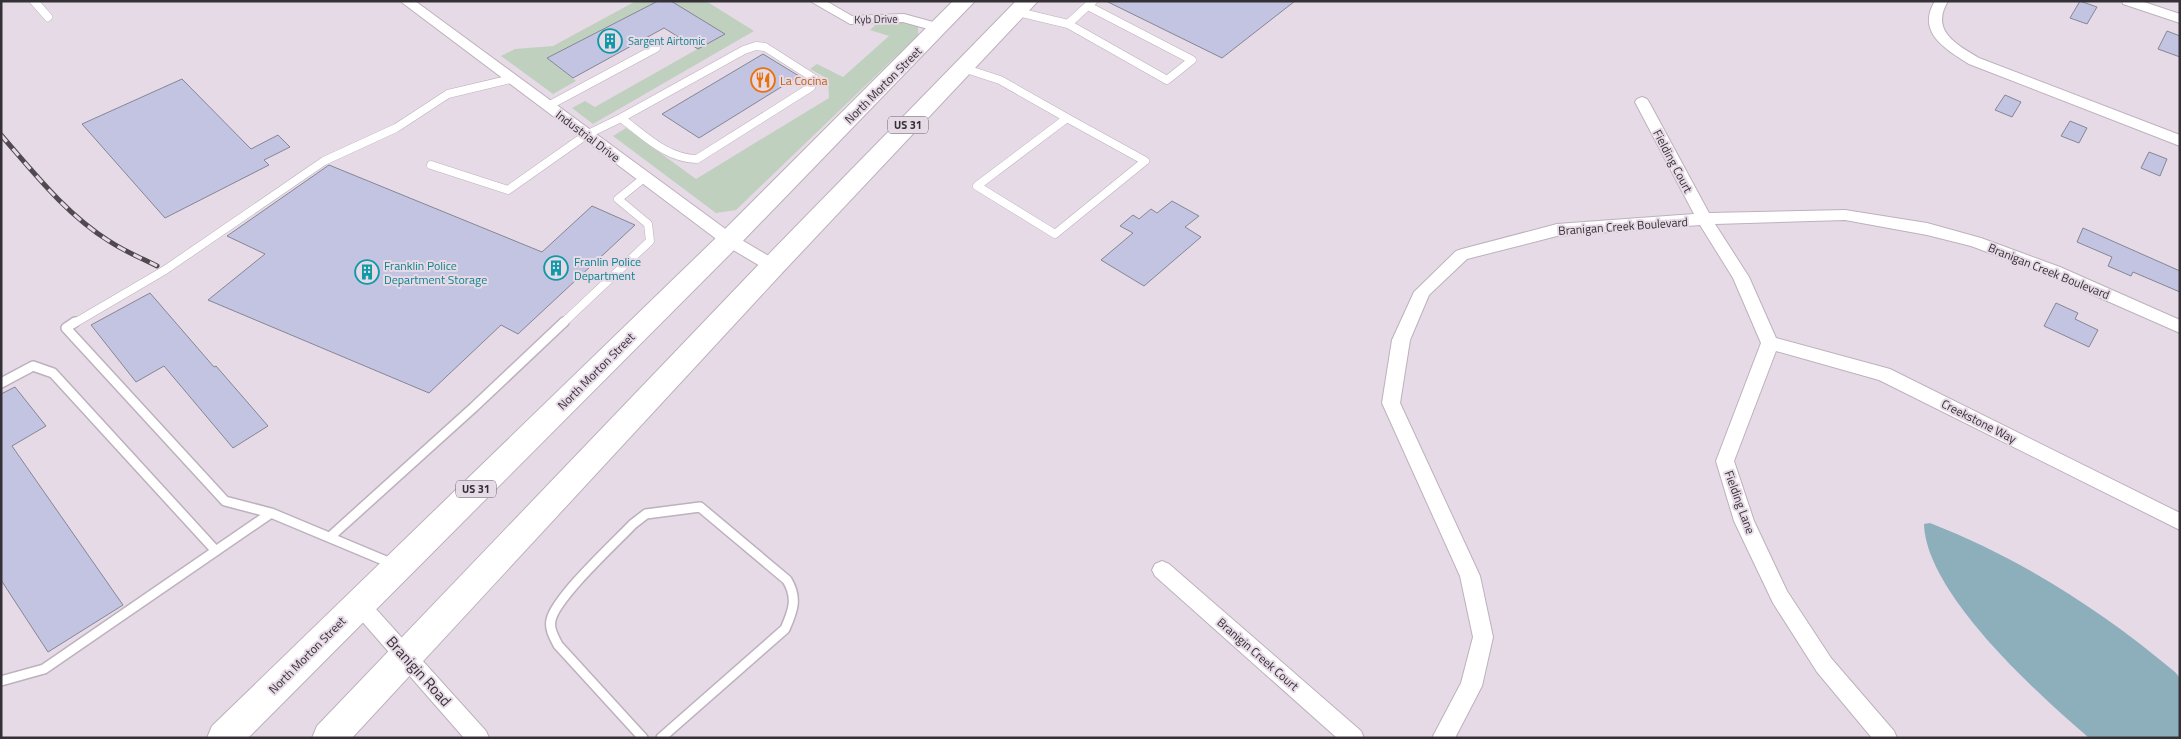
<svg xmlns="http://www.w3.org/2000/svg" width="2181" height="739" viewBox="0 0 2181 739" font-family="'Titillium Web',sans-serif">
  <style>
    .green { fill: #bfd0be }
    .water { fill: #8cafbb }
    .building { fill: #c3c4e2; stroke: #858694 }
    .lines { fill: none; stroke-linecap: round; stroke-linejoin: round }
    .lane-far1-casing { stroke: #bcb1bc; stroke-width: 9 }
    .lane-casing { stroke: #bcb1bc; stroke-width: 12 }
    .street-casing { stroke: #bcb1bc; stroke-width: 2 }
    .primary-casing { stroke: #bcb1bc; stroke-width: 2 }
    .lane-far1 { stroke: #fff; stroke-width: 8 }
    .lane { stroke: #fff; stroke-width: 9 }
    .street { fill: #fff; fill-rule: evenodd }
    .primary { fill: #fff; fill-rule: evenodd }
    .rail-casing { stroke: #504a50; stroke-width: 5 }
    .rail { stroke: #e6dae6; stroke-width: 3; stroke-dasharray: 9; stroke-linecap: butt }
    .labels { text-anchor: middle; dominant-baseline: central; stroke-width: 4; stroke-linejoin: round; paint-order: stroke }
    .far-street-label { font-size: 11px; fill: #353035; stroke: #e6dae6 }
    .far-culture-label { font-size: 11px; fill: #0d838f; stroke: #e6dae6; text-anchor: start }
    .shield { fill: #e6dae6; stroke: #6a636a; stroke-width: 1 }
    .shield-label { font-size: 11px; font-weight: bold; fill: #353035 }
    .food-label { font-size: 12px; fill: #c56008; stroke: #e6dae6; text-anchor: start }
    .street-label { font-size: 12px; fill: #353035; stroke: #e6dae6 }
    .culture-label { font-size: 12px; fill: #0d838f; stroke: #e6dae6; text-anchor: start }
    .near-street-label { font-size: 15px; fill: #353035; stroke: #e6dae6 }
  </style>
  <rect width="100%" height="100%" fill="#e6dae6"/>
  <path class="green" d="M636,1H658L547,58L576,81L553,94L501,56L515,49L553,46Z
    M671,1H706L754,31L593,124L572,108L585,101L595,107L724,34Z
    M906,21L918,26V35L736,210L716,213L613,136L626,128L696,179L829,98L828,79L810,69L817,64L843,77L889,36L870,30L875,25Z"/>
  <path class="water" d="M1930,523C2020,558 2101,610 2175,672L2180,678V738H2089C2038,694 1926,594 1924,524Z"/>
  <path class="building" d="M658,1H671L725,34L698,49L664,28L573,78L547,58Z
    M1106,1H1295L1222,58Z
    M2080,1L2097,7L2087,24L2070,18Z
    M2167,31L2180,36V57L2158,49Z
    M763,54L799,76L699,138L662,114Z
    M182,79L251,149L278,135L290,147L264,160L269,165L165,218L82,124Z
    M2005,95L2021,102L2012,117L1995,110Z
    M2070,121L2087,128L2079,143L2061,136Z
    M2149,152L2167,159L2160,176L2141,168Z
    M329,165L542,252L592,206L635,225L518,334L501,325L429,393L208,300L265,254L227,236Z
    M1172,201L1199,216L1185,227L1201,237L1144,286L1101,260L1133,233L1120,226L1133,215L1139,219L1151,209L1157,213Z
    M2083,228L2180,271V292L2133,272L2131,276L2108,266L2112,257L2077,242Z
    M150,293L214,367L216,366L268,426L233,448L164,366L136,382L91,325Z
    M2056,303L2078,313L2075,319L2098,330L2089,347L2044,326Z
    M15,387L46,426L12,446L123,605L48,652L1,580V394Z"/>
  <g class="lines">
    <g class="lane-far1-casing">
      <path id="lane-far1" d="M34,1L48,17
        M1088,6L1192,60L1167,80L1068,24L1093,1
        M1018,12L1068,24
        M756,46L765,47L815,79L811,87L697,159C667,159 644,135 621,118L744,50Z
        M963,68L1000,80L1067,118
        M548,106L656,48
        M1067,118L1145,161L1055,234L977,186Z
        M431,165L508,190L586,135L621,118
        M73,324L165,270L324,161L396,128L448,94L511,79
        M562,324L650,241L648,224L618,199L644,178"/>
    </g>
    <g class="lane-casing">
      <path id="lane" d="M75,322L66,328L225,501L271,513
        M1,383L33,366L53,373L216,551
        M330,537L474,407L564,322
        M1,681L44,669L271,513L393,564
        M643,738L558,645C554,637 549,629 551,620C556,597 615,543 633,524L646,514L700,507L787,580C798,598 793,611 785,629L661,738"/>
    </g>
    <g class="street-casing">
      <path id="street" d="M400,1H415L735,236L779,262L781,266L779,270L773,272L767,270L723,244Z
        M810,1H826L852,16L904,14L944,25L946,28L939,32L903,22L850,24Z
        M1935,1H1948C1930,31 1956,44 1979,58L2180,135V146L1969,64C1945,49 1916,32 1935,1Z
        M2122,1H2141L2180,14V23L2123,4Z
        M1642,97L1647,99L1649,102L1709,213L1845,210L1927,223L1981,238L2060,267L2180,320V333L2048,275L1971,246L1927,235L1845,220L1715,224L1749,277L1776,338L1890,369L2180,513V530L1879,380L1776,351L1734,461L1754,521L1787,591L1831,658L1894,731L1897,738H1872L1817,672L1773,603L1734,521L1716,461L1761,343L1733,278L1700,225L1557,236L1467,259L1429,295L1410,340L1400,403L1480,576L1493,637L1482,686L1455,738H1432L1461,683L1473,637L1460,576L1382,403L1392,340L1414,292L1456,251L1462,249L1557,224L1694,214L1635,102L1637,99Z
        M1162,561L1169,564L1361,731L1364,738H1337L1155,576L1152,570L1155,564Z
        M359,595L366,598L486,731L489,738H464L352,610L349,604L352,598Z"/>
    </g>
    <g class="primary-casing">
      <path id="primary" d="M953,1H975L738,246L248,738H207L212,726L720,234Z
        M1016,1H1038L782,273L352,738H312L317,726L764,259Z"/>
    </g>
    <use href="#lane-far1" class="lane-far1"/>
    <use href="#lane" class="lane"/>
    <use href="#street" class="street"/>
    <use href="#primary" class="primary"/>
    <g class="rail-casing">
      <path id="rail" d="M1,135C34,173 66,214 109,241C124,251 141,258 157,266"/>
    </g>
    <use href="#rail" class="rail"/>
  </g>
  <defs>
    <g id="building-ring" transform="scale(1.25)"><circle r="9.5" fill="#e6dae6" stroke="#0f9aa8" stroke-width="1.5"/><path d="M-4-6H4V6H1V3H-1V6H-4ZM-2.5-4.3h1.7v1.8h-1.7ZM.8-4.3h1.7v1.8H.8ZM-2.5-1h1.7V.8h-1.7ZM.8-1h1.7V.8H.8Z" fill="#0f9aa8"/></g>
    <g id="restaurant-ring" transform="scale(1.25)"><circle r="9.5" fill="#e6dae6" stroke="#e8710a" stroke-width="1.5"/><path d="M-5-6h1v4h1v-4h1v4h1v-4h1v5L-1.5 .5V6h-2V.5L-5-1ZM5-6V6H3V1.5H1.5Q1.5-4 5-6Z" fill="#e8710a"/></g>
  </defs>
  <g fill-rule="evenodd">
    <use href="#building-ring" x="610" y="41"/>
    <use href="#restaurant-ring" x="763" y="80"/>
    <use href="#building-ring" x="556" y="268"/>
    <use href="#building-ring" x="367" y="272"/>
  </g>
  <g class="labels">
    <g class="far-street-label">
      <text transform="translate(876 19) rotate(-1)">Kyb Drive</text>
    </g>
    <g class="far-culture-label">
      <text x="628" y="41">Sargent Airtomic</text>
    </g>
    <g class="shield">
      <rect x="888" y="116.5" width="40" height="17" rx="4"/>
      <rect x="456" y="480.5" width="40" height="17" rx="4"/>
    </g>
    <g class="shield-label">
      <text x="908" y="125">US 31</text>
      <text x="476" y="489">US 31</text>
    </g>
    <g class="food-label">
      <text x="780" y="80">La Cocina</text>
    </g>
    <g class="street-label">
      <text transform="translate(883 85) rotate(-45)">North Morton Street</text>
      <text transform="translate(588 136) rotate(37)">Industrial Drive</text>
      <text transform="translate(1673 161) rotate(62)">Fielding Court</text>
      <text transform="translate(1623 226) rotate(-4)">Branigan Creek Boulevard</text>
      <text transform="translate(2049 271) rotate(22)">Branigan Creek Boulevard</text>
      <text transform="translate(596 371) rotate(-45)">North Morton Street</text>
      <text transform="translate(1979 421) rotate(27)">Creekstone Way</text>
      <text transform="translate(1740 502) rotate(70)">Fielding Lane</text>
      <text transform="translate(1258 654) rotate(41)">Branigin Creek Court</text>
      <text transform="translate(307 655) rotate(-45)">North Morton Street</text>
    </g>
    <g class="culture-label">
      <text x="574" y="261">Franlin Police<tspan x="574" dy="14">Department</tspan></text>
      <text x="384" y="265">Franklin Police<tspan x="384" dy="14">Department Storage</tspan></text>
    </g>
    <g class="near-street-label">
      <text transform="translate(419 671) rotate(48)">Branigin Road</text>
    </g>
  </g>
  <rect width="2181" height="739" fill="none" stroke="#353035" stroke-width="5"/>
</svg>
